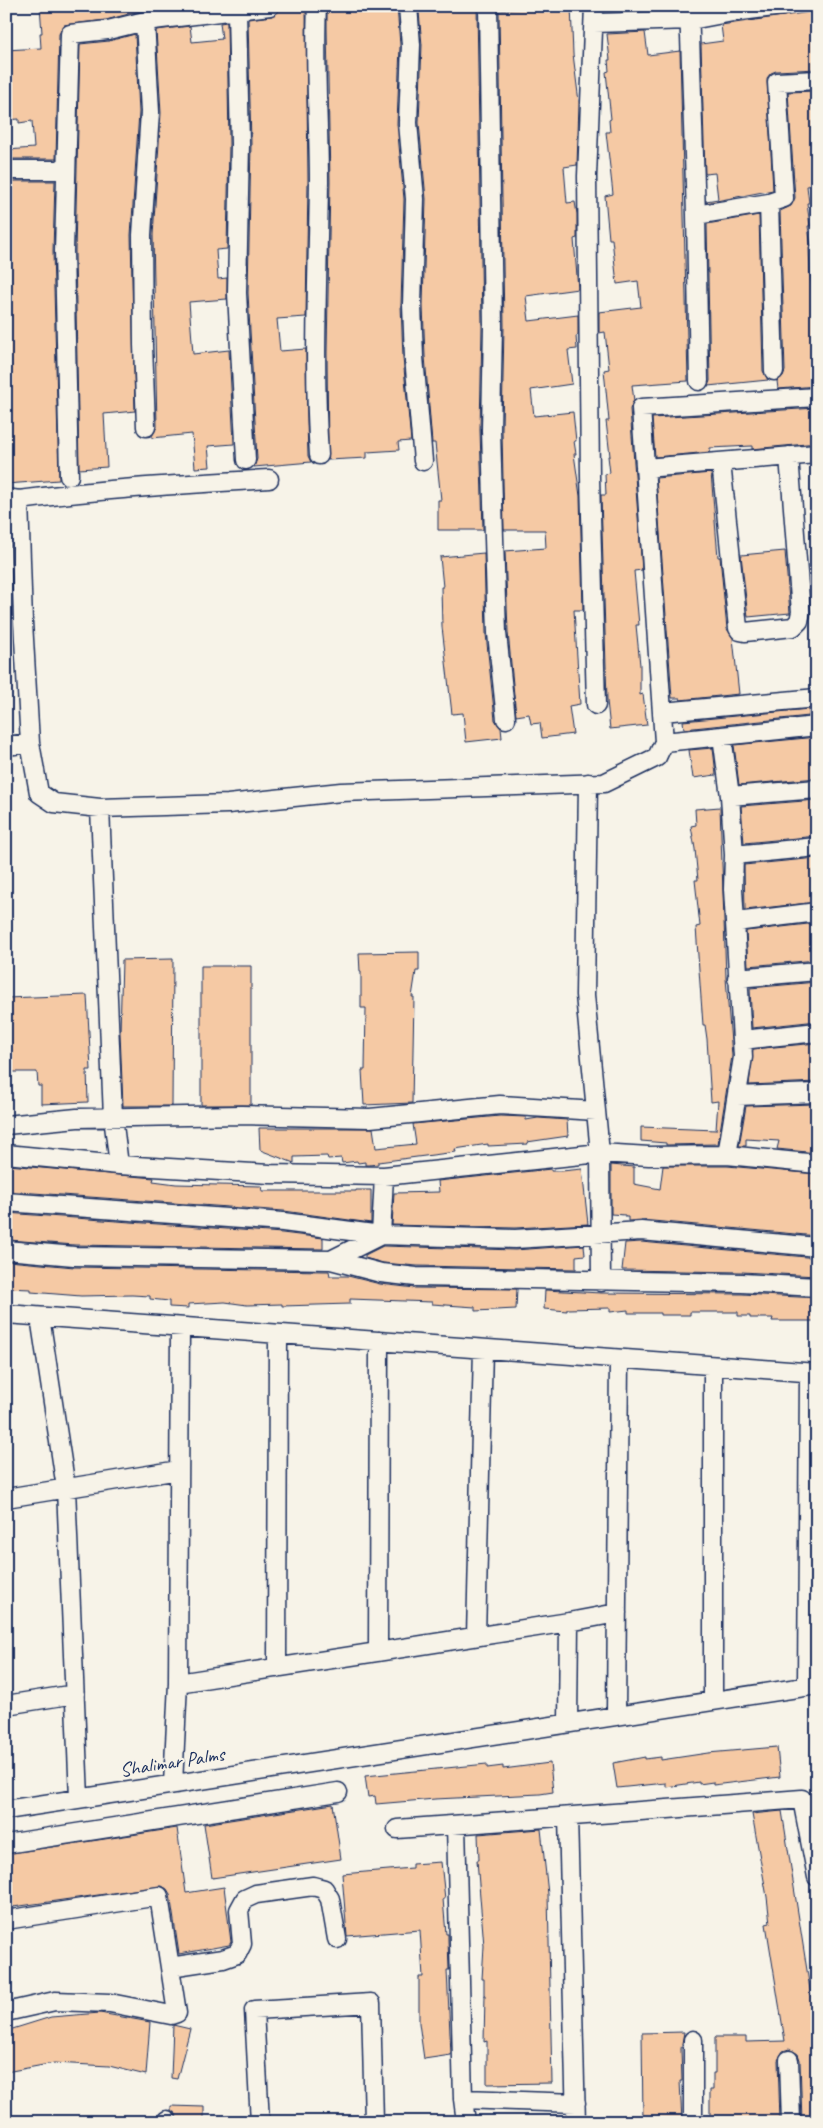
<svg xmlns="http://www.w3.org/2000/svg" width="823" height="2128" viewBox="0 0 823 2128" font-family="Caveat,sans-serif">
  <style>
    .building { fill: #f5c9a4; stroke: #1b2f5e }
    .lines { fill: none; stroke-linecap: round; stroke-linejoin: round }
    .street-casing { stroke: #1b2f5e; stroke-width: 21 }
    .street { stroke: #f7f3e8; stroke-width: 18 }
    .labels { text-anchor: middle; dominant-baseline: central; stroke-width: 4; stroke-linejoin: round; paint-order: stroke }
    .street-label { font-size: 20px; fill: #1b2f5e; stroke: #f7f3e8 }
  </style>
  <rect width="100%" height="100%" fill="#f7f3e8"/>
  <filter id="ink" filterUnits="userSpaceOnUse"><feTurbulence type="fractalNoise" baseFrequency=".02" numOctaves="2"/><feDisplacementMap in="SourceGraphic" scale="10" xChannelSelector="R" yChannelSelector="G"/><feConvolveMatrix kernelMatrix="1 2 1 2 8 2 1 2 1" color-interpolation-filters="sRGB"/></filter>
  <g filter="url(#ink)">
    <path class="building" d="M40,6H179L144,10L106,20L64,25L59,34L56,159H8L7,150L34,148L32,121L19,123V119L6,120V50L41,48L40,33H42Z
      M342,6H397L400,45L397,124L404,199L401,305L403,358L411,441L398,442L399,450L367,452V458L328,460L327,353L330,181L327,28V10L342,9Z
      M452,6H477L482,326L480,430L483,530H438V500H441L435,443H432L425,356L423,305L426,199L419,123L422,45L419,12L452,9Z
      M541,6H571L573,54L579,102L577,165L564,167L567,203L575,202L577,214V238L574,239L578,289L526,296L529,321L578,315V335L576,336L577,349L568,350L572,384L531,390L534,416L573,412L576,441H574L576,454H574L580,496L583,610H574L580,704L569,706L573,734L542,738L540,723L531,724L529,714L516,716L508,632L505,551L546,548L545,530H504L502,430L504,326L499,11Z
      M622,6H675V10L622,12Z
      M306,8L308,181L306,317L277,319L280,351L306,349L307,421L308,456L311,462L254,467L257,459L248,293L251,144L248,19L272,16L280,10Z
      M817,11V69L776,71L771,73L767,78L773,190L706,203V201L718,199L715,173L705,174L701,44L723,41L721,25Z
      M227,22L229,144L227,249L216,250L218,279L227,278V299L189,302L193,354L229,350L234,444L208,446L210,467L195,468L192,434L152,438V436L157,427L153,235L161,113L156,30L190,26L192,42L222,39L220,23Z
      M645,32L648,55L680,51L688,381L632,385L634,401L630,409L642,570L634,571L639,625H636L640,665V695L643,694L647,725L610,729L607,701L601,495H606L605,474L610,473L608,456H610L606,421H609L604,370L609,369L605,332L599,333V312L641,307L638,281L617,284L612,239H609L605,196L613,194L606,132H610L609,120L611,119L606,72L609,71L608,60H610L607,34Z
      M135,34L139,112L131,235L135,411L104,414L107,467L79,469L75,251L80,44L109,41Z
      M817,91V185L807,186L809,203H807L810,226H808L811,247H809L810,273L814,304H812L817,352V386L778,389L777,381L783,376L785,371L780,211L791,206L795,198L788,92Z
      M6,181H55L53,251L59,480L6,484Z
      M759,215L763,371L768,380L708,386L710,381L707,224Z
      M817,408V443L752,449V446L710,448V452L655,457L652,418Z
      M711,473L718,557H720L727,629L733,638L739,694L680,700V698H672L656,478Z
      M785,551L790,613L748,617L741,555Z
      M484,553L486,634L495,720L501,728L502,738L466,742L463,713L452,714L442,627L441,587H443L440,557Z
      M809,709V716L684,729L683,721Z
      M817,737V778L739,785L734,745Z
      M713,748L716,775L693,778L689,750Z
      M817,800V836L744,843L741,806Z
      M720,807L726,978L732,1056L718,1144L666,1145V1143L641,1141V1127L716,1130L718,1101L711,1102L707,1039L705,1025H703L700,984L696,927L700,926L695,880H698L695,849L691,826L696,825L695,809Z
      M817,858V902L745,910L744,865Z
      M817,923V960L748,966L746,931Z
      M419,952V971H416L412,997H414L412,1103L364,1105L362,1070H365L366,1008H361V972H360L359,953Z
      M173,959L172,1106H123L120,1033L122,960Z
      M201,966H251V1105H201Z
      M817,982V1002L814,1003L817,1021L752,1028L750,988Z
      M87,995L91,1070H87L88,1102L41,1104V1086H38L37,1072H6V998Z
      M817,1043V1082L749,1085L753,1049Z
      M817,1104V1153L777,1149L779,1141L746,1139V1146H739L746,1106Z
      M500,1116L526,1117V1120L538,1118L567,1120L568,1136L527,1142L528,1144L488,1146V1144L455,1149L456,1152L378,1162V1164L369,1165H365V1162L358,1163L357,1161L342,1163L341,1158L328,1159L327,1156L294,1157V1163L260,1150L259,1128H373L376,1148L416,1144L413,1124Z
      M8,1165L154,1178L153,1181L176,1184L261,1186L262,1191H356V1190H371V1223L284,1211L6,1191Z
      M611,1165L634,1167V1184L660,1189L663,1166H727L817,1174V1236L642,1220L628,1221V1217H625V1215L611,1214Z
      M551,1169V1171H562L582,1169L588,1224L515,1228L392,1225L394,1193L439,1192L438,1181Z
      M6,1213L282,1233L323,1238V1249L75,1245L9,1240L10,1236H6Z
      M641,1242L817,1258V1276L742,1272L622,1270L625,1243Z
      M584,1245L585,1255L576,1256V1269L417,1266L383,1263L365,1258V1255L383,1246L515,1250Z
      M8,1261L74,1267L324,1271H329L330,1276H348L380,1284L415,1288L517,1289L516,1309L475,1311V1307L432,1304V1302L350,1299V1304L282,1306V1304L247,1305L225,1302L188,1304V1308L169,1307V1301L150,1299V1296L132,1295L81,1296L31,1292V1289L6,1288Z
      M545,1290L601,1293L742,1294L817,1298V1321H772L773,1318H750V1316H738V1312H690V1315H661V1313H628V1310L610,1312V1308L567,1309V1311L544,1309Z
      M777,1747L780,1777L713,1785V1782L699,1784V1782L666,1787V1783L617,1788L613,1763L645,1757V1759L661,1757V1760L708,1753Z
      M550,1763L553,1792L540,1794L435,1799L376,1804L375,1796L368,1797L365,1776L487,1764V1768L503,1766V1769Z
      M333,1804L341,1859L212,1878L204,1824Z
      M782,1811L817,2034V2122H802L800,2060L798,2054L789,2049L783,2051L778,2060L780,2122H710V2090H713V2073H715V2037H746V2042L785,2041L766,1924L770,1923L767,1897L752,1814Z
      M177,1828L186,1893L224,1887L231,1942L229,1945L179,1954L170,1894L167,1889L162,1886L6,1908V1854Z
      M541,1829L548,1894L552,2083L487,2084V2041L484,2042L485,1995H484V1979H482L484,1946L477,1860H479L478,1834Z
      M441,1862L445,1899H443L446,1934H448V1940L449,1970H447L451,2055L424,2059L419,2023V1977H423L420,1930L347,1936L342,1874L412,1868V1864Z
      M100,2013L150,2022L146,2075L109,2066L54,2063L6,2072V2031L51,2017Z
      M173,2025L190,2029L177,2079L171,2078Z
      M684,2032L681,2049L682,2081H680L682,2122H643L642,2033Z
      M171,2106L204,2107V2122H178L176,2114L171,2110Z"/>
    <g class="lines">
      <g class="street-casing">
        <path id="street" d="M317,6C314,65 319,123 319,181C318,273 313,364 319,455
          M408,6L411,45L408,123L415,199L412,305L414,357L423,461
          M488,6L493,326L491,430L494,538L497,633L506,719
          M594,6L587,176L590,477L596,705
          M689,6L696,215
          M237,11L240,144L237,293L246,460
          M145,21L150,112L142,235L143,345L146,427
          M594,23L691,20L733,12L783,6
          M6,170H66
          M774,371L769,203L784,198L777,82L817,80
          M699,381L696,215L769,203
          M721,462L738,628L740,631L745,632L793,627L799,621L801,612L789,456
          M645,468L817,454
          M69,476L64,251L70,34L108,30L145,21L270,6
          M6,498L19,500L23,622L30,743L39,793L54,803L100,808L228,804L341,792L604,783L657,757L664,742L641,408L817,397
          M19,500C102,489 185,484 269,479
          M662,712L817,698
          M664,742L722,736
          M6,746L30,743
          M588,783L585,995L600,1153L601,1282
          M730,796L722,736L817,726
          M100,808L113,1117L119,1165
          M734,855L817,847
          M736,922L817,912
          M737,978L817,971
          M742,1040L817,1032
          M737,1096L817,1093
          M6,1125L77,1118L241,1115L370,1118L500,1105L596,1111
          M6,1154L119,1165L270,1174L384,1176L600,1153L649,1156L727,1155L817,1164
          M727,1155L743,1057L733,889L734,855L730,796L817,789
          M6,1202L283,1222L381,1235L515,1239L641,1231L817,1247
          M6,1250L74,1256L331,1260L381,1273L416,1277L742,1283L817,1287
          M331,1260L381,1235L384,1176
          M6,1314L817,1373
          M40,1317L66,1488L79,1798
          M6,1498L179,1470
          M476,1636L483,1349
          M378,1652L379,1341
          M277,1668L278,1334
          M178,1683L180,1327
          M807,1686L809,1373
          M713,1701V1366
          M6,1705L75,1694
          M616,1716L619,1359
          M568,1723L569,1622L617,1613
          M173,1784L178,1683L569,1622
          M6,1810L817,1685
          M568,1817L576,2122
          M456,1825L463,2099L576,2103
          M397,1829L802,1799L817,1877
          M6,1844L338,1792
          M6,1920L159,1896L177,2013L171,2015L110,2003L55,2001L6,2012
          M170,1967L223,1959L237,1954L242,1944L239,1910L245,1899L256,1894L313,1886L324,1889L330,1899L337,1939
          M789,2060L791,2122
          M463,2099L466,2122
          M167,2122V2120
          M260,2122L254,2010L371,2003L374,2122
          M693,2122V2040"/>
      </g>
      <use href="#street" class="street"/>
    </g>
  </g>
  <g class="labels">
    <g class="street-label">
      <text transform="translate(172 1762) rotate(-9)">Shalimar Palms</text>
    </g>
  </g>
  <rect width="823" height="2128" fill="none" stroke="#f7f3e8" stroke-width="25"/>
  <rect x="12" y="12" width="798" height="2103" fill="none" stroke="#1b2f5e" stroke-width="2" filter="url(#ink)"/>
</svg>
